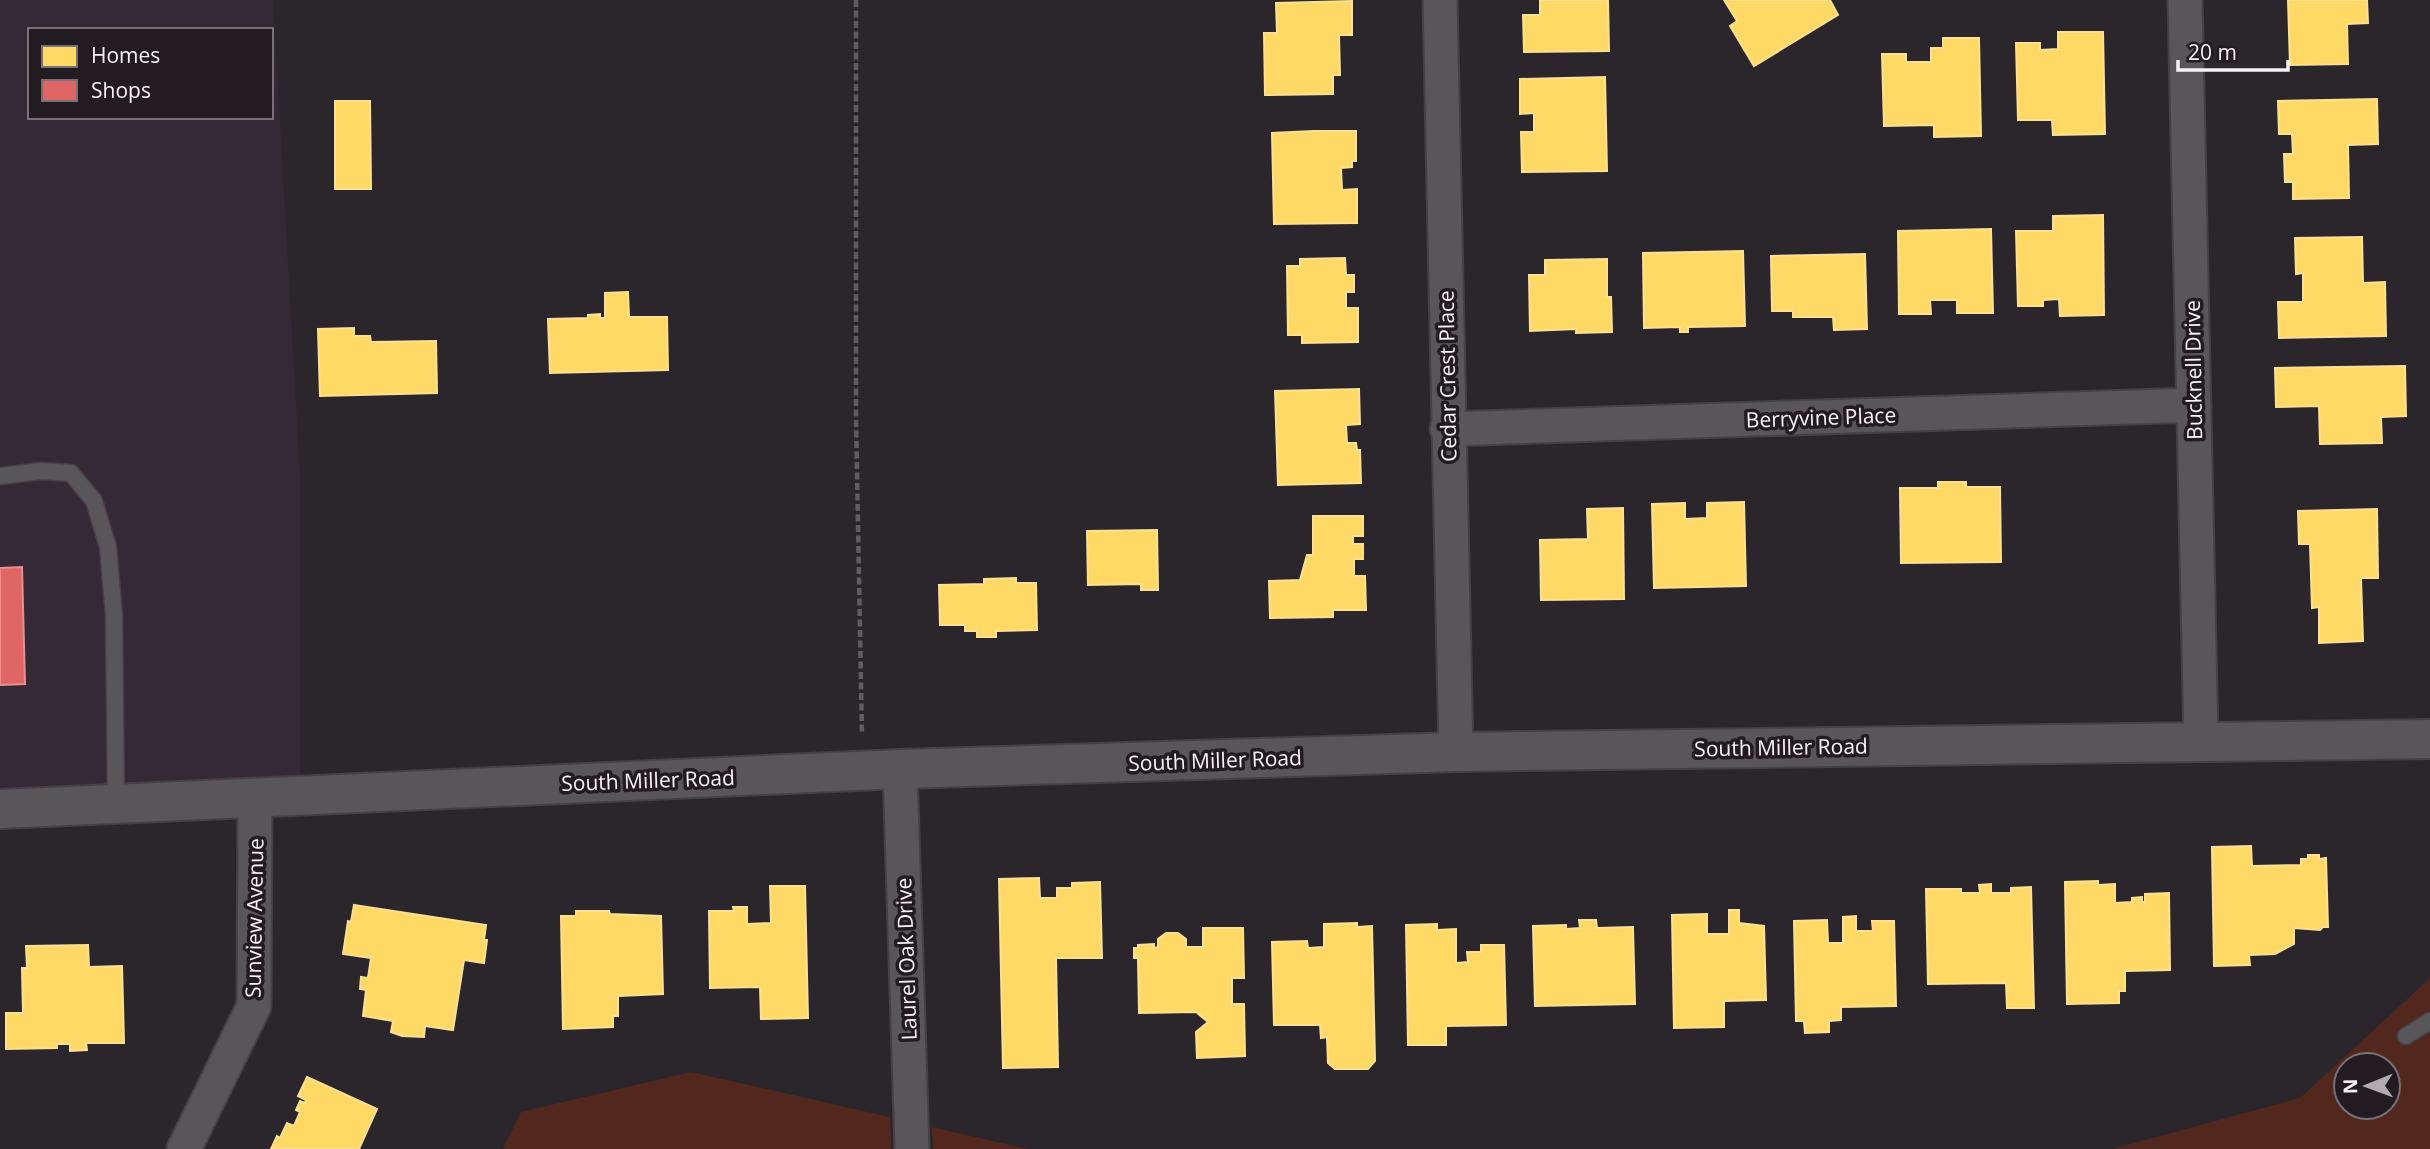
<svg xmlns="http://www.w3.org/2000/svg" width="2430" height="1149" viewBox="0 0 2430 1149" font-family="'Open Sans',sans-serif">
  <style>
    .built { fill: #352935; fill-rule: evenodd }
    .green { fill: #51271e; fill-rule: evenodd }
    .homes { fill: #ffd966; stroke: #fce091; stroke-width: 2 }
    .shops { fill: #e06666; stroke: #e79091; stroke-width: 2 }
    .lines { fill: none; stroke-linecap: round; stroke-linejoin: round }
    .lane-casing { stroke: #444144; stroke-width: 19 }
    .street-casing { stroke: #444144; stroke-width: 37 }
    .secondary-casing { stroke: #444144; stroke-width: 42 }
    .path { stroke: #605c60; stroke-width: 4.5; stroke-dasharray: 7 3.5; stroke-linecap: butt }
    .lane { stroke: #585658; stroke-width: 16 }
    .street { stroke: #585658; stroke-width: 33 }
    .secondary { stroke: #585658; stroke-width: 38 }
    .labels { text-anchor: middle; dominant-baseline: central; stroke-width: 7; stroke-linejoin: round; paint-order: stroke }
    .street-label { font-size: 21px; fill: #f6f2f6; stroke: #221c22 }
  </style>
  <rect width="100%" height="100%" fill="#2b262b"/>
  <path class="built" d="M0,0H273L300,474V776L0,790ZM30,30H271V117H30Z"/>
  <path class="green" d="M2430,978V1149H2112L2300,1098ZM2346,1065H2388V1107H2346Z
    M691,1072L890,1117L891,1149H503L521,1112Z
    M932,1127L1028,1149H933Z"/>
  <path class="homes" d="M1540,0H1608L1609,51L1524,52L1523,15H1540Z
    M1724,0H1830L1838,15L1754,66L1730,26L1737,21Z
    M2288,0H2367L2368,23L2347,24L2348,64L2290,65Z
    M1352,1V35H1339L1340,75H1333V94L1265,95L1264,33H1277L1276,3Z
    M2058,32H2103L2105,134L2053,135L2052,120H2018L2016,43H2040V50L2058,49Z
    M1943,38H1979L1981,136L1934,137V125L1884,126L1882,54H1906V62H1931V48H1943Z
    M1605,77L1607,171L1522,172L1521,132H1534V113L1520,114V79Z
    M2377,99L2378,144L2348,145L2349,198L2293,199V182H2285L2284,154H2293L2292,134H2279L2278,101Z
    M335,101H370L371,189H335Z
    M1314,131H1356V161H1352V167L1341,168L1342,190L1357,189V223L1274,224L1272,133Z
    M2103,215L2104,315L2060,316L2059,299L2043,300V306H2018L2016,231H2053V216Z
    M1991,229L1993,313H1957V300H1930L1931,314H1899L1898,231Z
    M2362,237L2363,283L2385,282L2386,336L2279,338L2278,302H2303V273L2296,274L2295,238Z
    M1743,251L1745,326L1688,327V332H1680V327L1644,328L1643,253Z
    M1865,254L1867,329L1834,330L1833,317H1793V311H1772L1771,256Z
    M1345,258L1346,275H1354V292H1346V308H1358V342L1302,343V335H1288L1287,266H1300V259Z
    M1607,259V297H1611L1612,332L1576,333V329L1530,331L1529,275H1545V260Z
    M628,292L629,317H667L668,370L550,373L548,319L588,318V315L600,314V318H605V293Z
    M354,328V336H370L371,342L436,341L437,393L320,396L318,329Z
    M2405,366L2406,416L2381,417L2382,443L2320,444L2319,406L2276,407L2275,368Z
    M1359,389L1360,424L1346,425L1347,443H1356L1357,450H1360L1361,483L1278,485L1275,391Z
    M1938,482H1966V487H2000L2001,562L1901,563L1900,488H1938Z
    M1744,502L1746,586L1654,588L1652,504L1685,503V519L1707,518V503Z
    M1623,508L1624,599L1541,600L1540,540L1588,539L1587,509Z
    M2377,509L2378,578H2361L2363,641L2319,643V607L2312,608L2310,544H2299L2298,511Z
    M1313,516H1363V536H1353V544H1363V559H1354V576H1365L1366,610H1333V617L1270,618L1269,581L1300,580L1307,555H1313Z
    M1157,530L1158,590H1141V584L1088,585L1087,531Z
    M1016,578V583H1036L1037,630L996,631V637H977V631H965V625H940L939,585L984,584V579Z
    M2251,846L2252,866L2301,865V859H2308V855H2319V859L2326,858L2328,927H2323L2320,930L2294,928V944L2275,954L2249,955L2250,965L2214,966L2212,847Z
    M1039,878L1040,898H1057V888H1072V883L1100,882L1102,958H1056L1058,1067L1003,1068L999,879Z
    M2098,881V885L2115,884V903L2132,902V898L2142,897V902H2145V894L2169,893L2170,970L2125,971V991H2119V1003L2067,1004L2065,882Z
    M1991,884V893H2011V888L2031,887L2034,1008H2007L2006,983L1928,984L1926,889H1961V893H1980L1979,885Z
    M770,886H805L808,1018L761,1019L760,987L710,988L709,911H734L733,907H747V924L771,923Z
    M354,905L486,925L484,940H487L484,963L464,960L453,1030L425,1026L424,1037L402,1036L391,1032L393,1021L363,1016L366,990L360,989L361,977L368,978L371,958L343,954L348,921L351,922Z
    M1729,910H1739V923L1764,926L1766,1000L1724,1001V1027L1674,1028L1672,915L1707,914V934H1729Z
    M576,911H609L610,914L661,916L663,994L618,996V1016H613V1027L563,1029L561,916H576Z
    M1856,916V931H1873L1872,921H1894L1896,1006L1841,1007V1020L1829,1021V1032L1805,1033L1804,1021H1796L1794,921L1827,920L1828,943H1843V917Z
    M1579,920H1596L1597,928L1633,927L1635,1004L1535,1006L1533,926L1566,925V929L1580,928Z
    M1357,923V927L1372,926L1375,1061L1368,1069H1335L1328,1063L1327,1037L1321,1038L1320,1025H1274L1272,942L1307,941L1308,948L1324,947V924Z
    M1437,924V930L1456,929V963L1468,962L1467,952H1481V945H1504L1506,1025L1446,1026V1045H1408L1406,925Z
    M1203,928H1243L1244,978H1232V1004H1244L1245,1056L1197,1058L1196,1032L1208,1022L1196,1012L1139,1013L1138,958H1134V948H1138V945L1154,944V948L1158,947V939L1166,933H1178L1186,939V947H1203Z
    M88,945L89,967L122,966L124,1043H86L87,1050L70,1051V1044H57V1048L6,1049V1013H23L22,968H27L26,946Z
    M307,1077L377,1109L359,1149H271L277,1136L280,1138L287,1123L294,1126L300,1112L296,1110L300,1101L305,1103L306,1100L298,1096Z"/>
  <path class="shops" d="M22,567L25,684L0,685V568Z"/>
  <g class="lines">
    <g class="lane-casing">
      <path id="lane" d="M0,476L41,471L71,473L94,501L108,547L114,616L116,804
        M2406,1036L2430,1021"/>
    </g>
    <g class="street-casing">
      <path id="street" d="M1440,0L1456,752
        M2185,0L2201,740
        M1447,429L2194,405
        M900,769L912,1149
        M184,1149L254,1006L255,797"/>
    </g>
    <g class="secondary-casing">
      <path id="secondary" d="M0,809L900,769L1456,752L2430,739"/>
    </g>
    <path class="path" d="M856,0V418L862,735"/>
    <use href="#lane" class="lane"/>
    <use href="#street" class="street"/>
    <use href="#secondary" class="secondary"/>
  </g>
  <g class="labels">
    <g class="street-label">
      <text transform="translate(2193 370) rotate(-91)">Bucknell Drive</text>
      <text transform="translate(1447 376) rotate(-91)">Cedar Crest Place</text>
      <text transform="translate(1821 417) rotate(-2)">Berryvine Place</text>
      <text transform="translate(1781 747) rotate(-1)">South Miller Road</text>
      <text transform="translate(1215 760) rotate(-2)">South Miller Road</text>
      <text transform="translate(648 780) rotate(-2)">South Miller Road</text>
      <text transform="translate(254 918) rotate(-89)">Sunview Avenue</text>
      <text transform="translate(906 959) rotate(-92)">Laurel Oak Drive</text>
    </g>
  </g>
  <rect x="28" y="28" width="245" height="91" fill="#221c22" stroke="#777277" stroke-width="2"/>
  <rect x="42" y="46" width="35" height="21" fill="#ffd966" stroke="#777277" stroke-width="2"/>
  <text x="91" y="63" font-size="21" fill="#f6f2f6">Homes</text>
  <rect x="42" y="80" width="35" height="21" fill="#e06666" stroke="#777277" stroke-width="2"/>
  <text x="91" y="98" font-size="21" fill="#f6f2f6">Shops</text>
  <g transform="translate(2367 1086) rotate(269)"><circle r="33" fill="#221c22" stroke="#777277" stroke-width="2"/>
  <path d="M0-5L12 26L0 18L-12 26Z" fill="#afabaf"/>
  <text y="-10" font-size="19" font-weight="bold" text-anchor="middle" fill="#f6f2f6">N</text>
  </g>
  <path d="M2178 60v10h110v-10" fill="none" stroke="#f6f2f6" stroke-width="3.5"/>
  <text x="2188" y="60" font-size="21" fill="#f6f2f6" stroke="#221c22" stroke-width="5" paint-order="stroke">20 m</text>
</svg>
